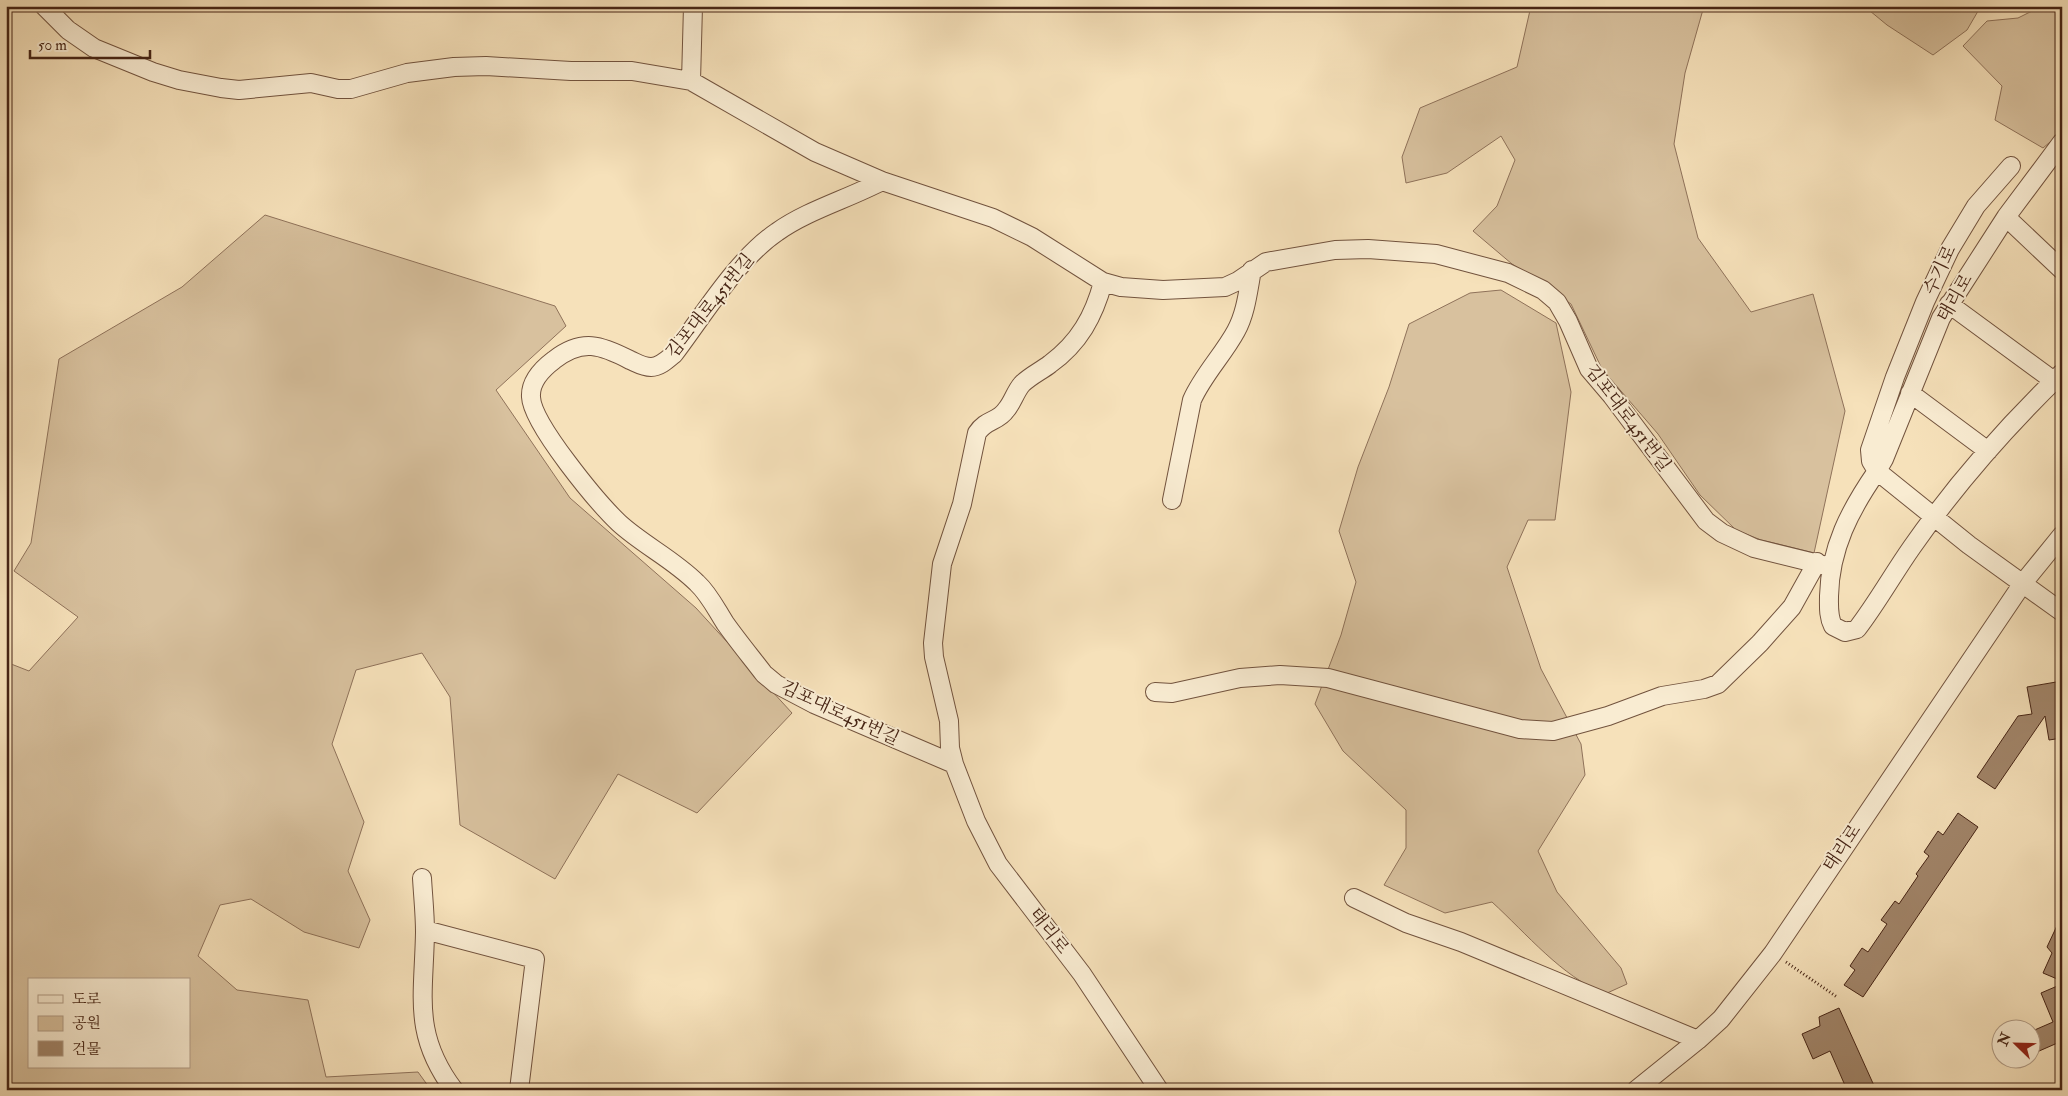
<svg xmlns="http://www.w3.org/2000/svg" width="2068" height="1096" viewBox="0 0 2068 1096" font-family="'IM FELL Double Pica','Noto Serif KR',serif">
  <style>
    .green { fill: #d8c19e; stroke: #8f725a; fill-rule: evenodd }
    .building { fill: #a2866b; stroke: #462415 }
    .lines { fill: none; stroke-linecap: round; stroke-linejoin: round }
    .minor-casing { stroke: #72533e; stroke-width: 20 }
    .path { stroke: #462415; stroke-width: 3; stroke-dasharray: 1 2.5; stroke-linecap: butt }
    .minor { stroke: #f9ecd2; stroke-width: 18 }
    .labels { text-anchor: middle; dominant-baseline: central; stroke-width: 4; stroke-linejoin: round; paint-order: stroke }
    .street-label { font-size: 18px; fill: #462415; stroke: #f9ecd2 }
  </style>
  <rect width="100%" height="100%" fill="#f6e1ba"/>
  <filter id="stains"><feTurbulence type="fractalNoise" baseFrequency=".004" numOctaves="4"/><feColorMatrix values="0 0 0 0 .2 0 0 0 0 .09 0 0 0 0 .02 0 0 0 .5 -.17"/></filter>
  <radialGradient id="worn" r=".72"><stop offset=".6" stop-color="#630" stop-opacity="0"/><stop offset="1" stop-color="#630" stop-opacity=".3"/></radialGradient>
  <path class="green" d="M1531,6H1704L1685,73L1674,144L1698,238L1751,312L1813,294L1845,411L1814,553L1761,540L1736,530L1700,495L1658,434L1602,369L1571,304L1512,264L1473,231L1497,206L1515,160L1501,136L1447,173L1406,183L1402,157L1420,108L1517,67Z
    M1864,6H1981L1967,30L1933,55L1887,25Z
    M2042,6H2062V132L2043,148L1995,120L2002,86L1963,46L1987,21L2018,18Z
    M265,215L555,306L566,326L496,390L570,498L696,608L792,713L697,813L618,774L555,879L460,825L450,697L422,653L356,670L332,744L364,822L348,871L370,920L359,948L304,932L251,899L220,905L198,956L237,990L308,1000L326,1077L418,1072L431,1090H6V662L29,671L78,617L14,571L31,543L59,359L182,287ZM29,980H189V1067H29Z
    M1501,290L1556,323L1571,392L1555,520H1528L1507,567L1541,669L1581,744L1585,775L1538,851L1557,892L1621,968L1627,984L1605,994C1561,976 1527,934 1492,902L1445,913L1384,885L1406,848V810L1343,751L1315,704L1341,635L1356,582L1339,531L1358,467L1389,387L1409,324L1470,293Z"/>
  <path class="building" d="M2062,681V738L2049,740L2045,716L1995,789L1977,777L2018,716L2032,714L2027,687Z
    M1958,813L1978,827L1863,997L1844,985L1855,970L1850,966L1862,948L1868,952L1887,924L1881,920L1895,901L1899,904L1918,876L1916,874L1929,856L1924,852L1938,831L1943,835Z
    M2062,915V981L2043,973L2052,953L2047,947Z
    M2062,984V1041L2030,1055V1032L2053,1022L2041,993Z
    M1839,1008L1876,1090H1847L1830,1051L1813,1059L1802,1034L1820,1026L1819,1017Z"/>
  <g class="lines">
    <g class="minor-casing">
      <path id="minor" d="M44,6L68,30L94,48L153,72L179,80L221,88L239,90L311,83L338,89H351L407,73L454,67L486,66L571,71H632L691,81L815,152L882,181L993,218L1032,237L1103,282L1121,287L1163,290L1225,287L1238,281L1266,262L1335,250L1368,249L1436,254L1508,273L1543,290L1557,302L1568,321L1589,369L1612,396L1706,521L1722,533L1754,548L1831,567
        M691,81L693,6
        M2062,142L2006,217L1941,318L1884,459L1877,471L1969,545L2062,612
        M2011,166L1976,206L1950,249L1925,302L1895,377L1870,450L1871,461L1877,471C1850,510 1830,548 1829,596C1829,606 1828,616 1833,626L1845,632L1857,629C1877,603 1893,574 1912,547C1956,484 2007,426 2062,373
        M882,181C848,199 808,210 777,232C737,259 703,316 674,354C668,359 660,367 651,367C643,367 637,363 630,360C601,345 582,338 554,360C542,369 530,381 531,397C532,424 598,503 619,523C643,545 673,559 697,583C709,594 716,609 725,623C737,640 751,657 764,674L776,684L814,704L954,764
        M2006,217L2062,270
        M1103,282C1094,316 1079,343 1050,364C1041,371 1030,376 1022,384C1015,392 1013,402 1006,410C998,422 986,419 977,433L962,504L942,564L933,643L934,657L949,721L950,748L954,764L976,821L998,864L1082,974L1159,1090
        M1949,304L2054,381
        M1910,393L1988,451
        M1172,500L1192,400C1203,375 1223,355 1236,331C1246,313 1248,291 1252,270
        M1155,692L1172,693L1240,678L1280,675L1328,678L1520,729L1553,731L1608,716L1662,696L1704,689L1718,684L1760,643L1792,607L1817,562
        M422,878C423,896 425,914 425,932C424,996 412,1034 454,1090
        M1354,898L1406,923L1461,942L1698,1040
        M425,930L535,959L519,1090
        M1636,1090L1698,1040L1721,1019L1773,953L2023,583L2062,535"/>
    </g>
    <path class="path" d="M1786,962L1837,997
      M6,1058L8,1054"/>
    <use href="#minor" class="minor"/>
  </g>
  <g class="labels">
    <g class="street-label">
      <text transform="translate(1940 270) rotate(-65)">수기로</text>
      <text transform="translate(1955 298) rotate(-60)">태리로</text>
      <text transform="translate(710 306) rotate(-51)">김포대로451번길</text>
      <text transform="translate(1628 418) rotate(53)">김포대로451번길</text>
      <text transform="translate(840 713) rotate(25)">김포대로451번길</text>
      <text transform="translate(1842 848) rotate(-56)">태리로</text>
      <text transform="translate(1049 931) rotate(52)">태리로</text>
    </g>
  </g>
  <rect width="2068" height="1096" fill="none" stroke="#f6e1ba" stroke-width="25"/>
  <rect x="8" y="8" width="2053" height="1081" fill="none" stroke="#462415" stroke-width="2.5"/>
  <rect x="12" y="12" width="2043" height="1071" fill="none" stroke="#462415"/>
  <rect x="28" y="978" width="162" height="90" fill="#f9ecd2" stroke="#b19c86"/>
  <rect x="38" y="995" width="25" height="8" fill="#f9ecd2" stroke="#b19c86"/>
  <text x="72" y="1004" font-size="15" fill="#462415">도로</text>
  <rect x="38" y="1016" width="25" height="15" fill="#d8c19e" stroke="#b19c86"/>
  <text x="72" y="1028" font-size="15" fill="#462415">공원</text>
  <rect x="38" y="1041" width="25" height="15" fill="#a2866b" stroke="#b19c86"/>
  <text x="72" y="1054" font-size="15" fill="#462415">건물</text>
  <g transform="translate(2016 1044) rotate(293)"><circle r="24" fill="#f9ecd2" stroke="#b19c86"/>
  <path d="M0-4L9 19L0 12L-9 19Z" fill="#8f2418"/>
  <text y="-8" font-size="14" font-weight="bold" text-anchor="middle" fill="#462415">N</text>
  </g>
  <path d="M30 50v8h120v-8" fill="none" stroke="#462415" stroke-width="2.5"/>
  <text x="38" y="50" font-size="15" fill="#462415" stroke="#f9ecd2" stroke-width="4" paint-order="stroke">50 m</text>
  <rect width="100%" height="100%" filter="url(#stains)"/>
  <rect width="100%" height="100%" fill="url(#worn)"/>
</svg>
